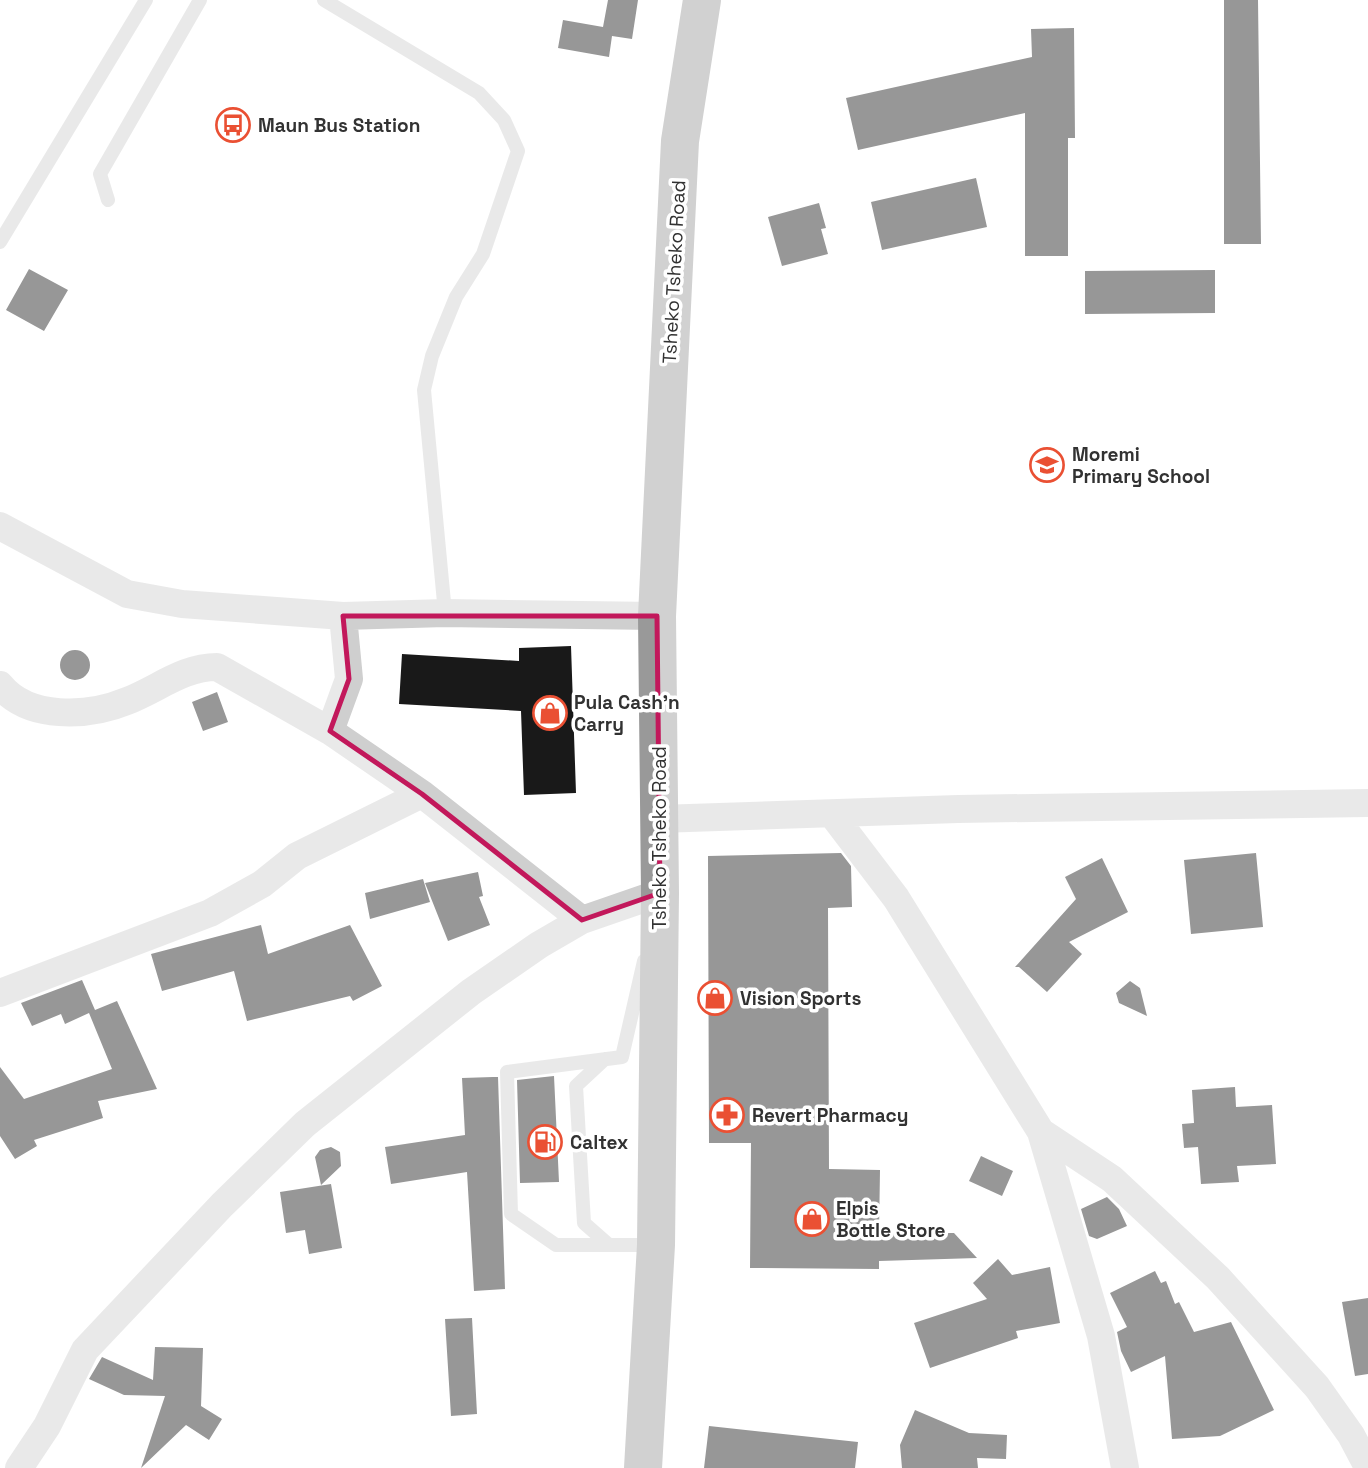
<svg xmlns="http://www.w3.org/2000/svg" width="1368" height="1468" viewBox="0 0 1368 1468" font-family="'Space Grotesk',sans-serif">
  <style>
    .building { fill: #191919 }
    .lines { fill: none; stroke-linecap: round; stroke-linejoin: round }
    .lane { stroke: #cfcfcf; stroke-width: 14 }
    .street { stroke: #cfcfcf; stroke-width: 28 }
    .highway { stroke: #999; stroke-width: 38 }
    .marked { fill: none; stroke: #c2185b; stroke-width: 5; stroke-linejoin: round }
    .labels { text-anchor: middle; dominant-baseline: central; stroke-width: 7; stroke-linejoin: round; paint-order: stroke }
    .poi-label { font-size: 19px; font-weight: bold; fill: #323232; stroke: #fff; text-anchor: start }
    .street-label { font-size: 19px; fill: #323232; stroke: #fff }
  </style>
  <rect width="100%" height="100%" fill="#fff"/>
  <path class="building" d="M608,0H638L632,39L612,36L609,57L558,48L563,20L603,27Z
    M1224,0H1258L1261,244H1224Z
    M1074,28L1075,138H1068V256H1025V113L858,150L846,98L1032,57L1031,29Z
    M976,178L987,227L882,250L871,202Z
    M819,203L826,228L821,229L828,254L782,266L768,217Z
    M29,269L68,290L44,331L6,310Z
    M1215,270V313L1085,314V271Z
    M571,646L576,793L524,795L521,711L399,704L402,654L519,661V648Z
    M60 665a15 15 0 1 1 30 0a15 15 0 1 1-30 0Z
    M217,692L228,722L203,731L192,702Z
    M841,853L851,866L852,907L828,908L829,1169L880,1170L879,1233H954L977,1258L879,1261V1269L750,1268L751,1143H709L708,856Z
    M1256,853L1263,927L1191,934L1184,860Z
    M1102,858L1128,912L1069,942L1082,954L1047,992L1019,967H1015L1076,899L1065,877Z
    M478,872L483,896L479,897L490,925L448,941L425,883Z
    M423,879L430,902L370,919L365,893Z
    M261,925L268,954L350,925L382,986L353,1001L350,996L247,1021L234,971L162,991L151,954Z
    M82,980L95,1010L117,1001L157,1089L98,1101L103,1118L34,1140L37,1146L15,1159L0,1136V1067L24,1099L112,1069L89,1013L65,1024L61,1014L32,1026L21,1003Z
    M1130,981L1140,988L1147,1016L1119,1003L1116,993Z
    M554,1076L559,1182L520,1183L517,1080Z
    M493,1077H498L505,1289L474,1291L467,1172L391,1184L385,1147L465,1135L462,1078Z
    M1235,1087L1236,1107L1272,1105L1276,1164L1237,1166L1239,1182L1201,1184L1198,1147L1184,1148L1182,1124L1194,1123L1192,1090Z
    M331,1147L340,1152L341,1166L321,1185L315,1157L320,1150Z
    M981,1156L1013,1171L1002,1196L969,1181Z
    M331,1184L342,1248L309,1254L305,1230L286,1233L280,1192Z
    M1107,1197L1119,1209L1127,1226L1097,1239L1089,1236L1081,1209Z
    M998,1259L1012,1275L1050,1267L1060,1323L1016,1331L1018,1338L930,1368L914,1323L987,1299L973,1283Z
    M1155,1271L1161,1283L1166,1281L1175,1304L1179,1302L1194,1332L1231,1322L1274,1410L1220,1436L1172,1439L1165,1356L1131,1372L1121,1351L1117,1332L1127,1327L1110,1293Z
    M1368,1298V1374L1355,1376L1342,1302Z
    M472,1318L477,1414L451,1416L445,1319Z
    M155,1347L203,1348L201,1406L222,1419L209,1440L186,1425L141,1468L165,1396L124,1395L89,1379L102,1357L153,1380Z
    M915,1410L969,1433L1007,1435L1006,1459L977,1458L978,1468H902L900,1445Z
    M709,1426L858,1442L855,1468H704Z"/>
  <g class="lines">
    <path class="lane" d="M324,0L479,93L504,120L518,151L483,254L456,297L432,356L424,390L445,613
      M108,200L100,174L200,0
      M0,242L146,0
      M644,961L622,1057L507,1072L511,1214L556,1245H654
      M605,1059L576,1086L584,1223L609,1245"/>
    <path class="street" d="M0,526L127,594L182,604L343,616L445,613L657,616
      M0,685C28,720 88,717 127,701C158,689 183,667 217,667L330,731L349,679L343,616
      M330,731L422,794L582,920
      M832,814L896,898L1041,1132L1101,1336L1125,1468
      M659,819L958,809L1368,803
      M0,993L210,913L262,884L297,856L422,794
      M1041,1132L1112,1179L1218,1278L1317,1387L1351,1435L1368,1467
      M19,1468L47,1426L85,1350L222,1205L305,1124L471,992L539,945L582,920L660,893"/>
    <path class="highway" d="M643,1468L656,1245L660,893L657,616L680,141L702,0"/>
  </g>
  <path d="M0 0H1368V1468H0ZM343,616H657L660,893L582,920L422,794L330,731L349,679Z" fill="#fff" fill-opacity=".55" fill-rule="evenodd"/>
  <path class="marked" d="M343,616H657L660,893L582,920L422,794L330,731L349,679Z"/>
  <defs>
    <g id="bus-ring" transform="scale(1.75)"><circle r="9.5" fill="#fff" stroke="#ea5033" stroke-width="1.5"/><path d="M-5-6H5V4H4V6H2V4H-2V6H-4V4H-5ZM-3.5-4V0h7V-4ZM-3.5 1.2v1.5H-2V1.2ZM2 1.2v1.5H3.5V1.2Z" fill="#ea5033"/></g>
    <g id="school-ring" transform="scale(1.75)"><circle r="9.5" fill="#fff" stroke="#ea5033" stroke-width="1.5"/><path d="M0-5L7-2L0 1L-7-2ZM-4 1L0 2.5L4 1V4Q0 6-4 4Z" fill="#ea5033"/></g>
    <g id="shop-ring" transform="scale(1.75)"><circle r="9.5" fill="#fff" stroke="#ea5033" stroke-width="1.5"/><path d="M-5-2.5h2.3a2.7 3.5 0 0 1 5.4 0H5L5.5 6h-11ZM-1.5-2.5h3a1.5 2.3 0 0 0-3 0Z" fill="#ea5033"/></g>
    <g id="pharmacy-ring" transform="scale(1.75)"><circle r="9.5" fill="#fff" stroke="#ea5033" stroke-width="1.5"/><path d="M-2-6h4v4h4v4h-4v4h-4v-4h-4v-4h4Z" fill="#ea5033"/></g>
    <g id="fuel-ring" transform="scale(1.75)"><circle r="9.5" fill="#fff" stroke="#ea5033" stroke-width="1.5"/><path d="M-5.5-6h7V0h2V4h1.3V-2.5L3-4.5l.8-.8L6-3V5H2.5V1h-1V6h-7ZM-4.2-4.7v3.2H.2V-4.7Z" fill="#ea5033"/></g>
  </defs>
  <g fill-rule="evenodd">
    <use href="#bus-ring" x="233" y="125"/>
    <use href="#school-ring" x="1047" y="465"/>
    <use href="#shop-ring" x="550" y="713"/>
    <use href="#shop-ring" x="715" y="998"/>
    <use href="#pharmacy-ring" x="727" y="1115"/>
    <use href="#fuel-ring" x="545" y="1142"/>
    <use href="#shop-ring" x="812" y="1219"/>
  </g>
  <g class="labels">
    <g class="poi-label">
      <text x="258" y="125">Maun Bus Station</text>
      <text x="1072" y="454">Moremi<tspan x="1072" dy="22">Primary School</tspan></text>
      <text x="574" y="702">Pula Cash'n<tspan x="574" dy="22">Carry</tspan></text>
      <text x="740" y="998">Vision Sports</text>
      <text x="752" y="1115">Revert Pharmacy</text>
      <text x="570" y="1142">Caltex</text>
      <text x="836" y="1208">Elpis<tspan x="836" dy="22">Bottle Store</tspan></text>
    </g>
    <g class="street-label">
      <text transform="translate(674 272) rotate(-87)">Tsheko Tsheko Road</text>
      <text transform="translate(659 838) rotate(-90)">Tsheko Tsheko Road</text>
    </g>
  </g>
</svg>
